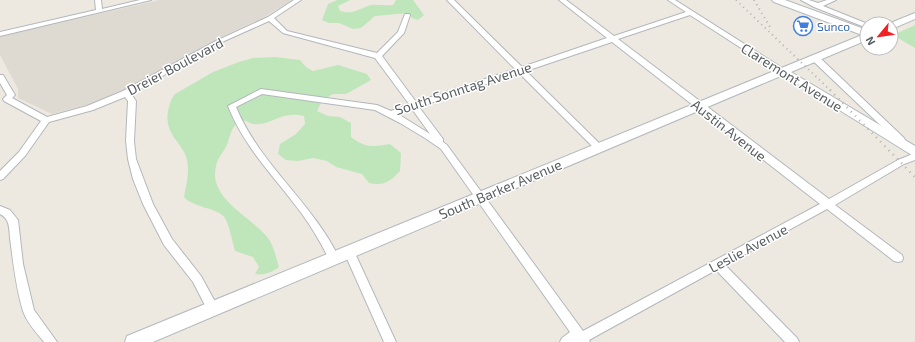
<svg xmlns="http://www.w3.org/2000/svg" width="915" height="342" viewBox="0 0 915 342" font-family="'Exo 2',sans-serif">
  <style>
    .education { fill: #dfdad1 }
    .green { fill: #bfe6ba }
    .lines { fill: none; stroke-linecap: round; stroke-linejoin: round }
    .street-casing { stroke: #b3b7bc; stroke-width: 2 }
    .secondary-casing { stroke: #b4b9be; stroke-width: 2 }
    .street { fill: #fff; fill-rule: evenodd }
    .secondary { fill: #fff; fill-rule: evenodd }
    .rail-far1 { stroke: #b2b3b3; stroke-width: 2; stroke-dasharray: 1 4; stroke-linecap: butt }
    .rail { stroke: #b2b3b3; stroke-width: 2.5; stroke-dasharray: 1 5; stroke-linecap: butt }
    .labels { text-anchor: middle; dominant-baseline: central; stroke-width: 3; stroke-linejoin: round; paint-order: stroke }
    .far-shop-label { font-size: 12px; fill: #366cbe; stroke: #fff; text-anchor: start }
    .street-label { font-size: 14px; fill: #595e62; stroke: #fff }
  </style>
  <rect width="100%" height="100%" fill="#ede9e0"/>
  <path class="education" d="M160,0H292L263,18L228,34L131,86L93,103L52,114L18,98V89L0,55V36Z"/>
  <path class="green" d="M337,0H350L338,6L340,11C355,15 357,9 371,5C378,4 386,6 393,5L396,0H413L424,15L418,20L412,18L408,13L375,16L361,28L353,29L339,23H329L322,20L328,4Z
    M915,25V48L893,35Z
    M275,57L300,60L306,67L313,71L338,65L367,74L371,80L346,94H333L328,97L321,103L317,111L328,116L340,117L351,123V137C365,148 373,147 390,144L401,153L400,171C390,182 383,186 369,183L362,174L336,167L327,161L313,158L298,161L286,160L278,154L280,144L296,134L305,124L304,116C280,110 272,126 254,124C251,124 249,122 246,121C234,119 231,133 228,142C225,151 217,158 216,166C208,199 251,216 268,238C274,246 276,258 279,267C271,273 265,275 255,274L259,267L253,257L235,251C232,241 230,227 225,218C219,208 194,208 184,197C186,185 190,172 187,160C183,142 164,136 168,111C170,104 170,100 175,94L213,72L239,62L253,58Z"/>
  <g class="lines">
    <g class="street-casing">
      <path id="street" d="M95,0H101L102,9L140,0H151L0,36V32L96,10Z
        M294,0H301L274,18L287,31L377,53L398,32L405,14H409L410,15L404,33L382,56L416,102L515,69L447,0H454L522,67L607,38L559,0H566L614,36L686,12L668,0H675L787,71L786,73H780L690,15L618,39L829,199L898,160L915,153V160L904,164L835,205L902,255L903,258L902,261L898,262L894,261L827,209L725,265L797,338L799,342H785L716,270L589,340L590,342H560L562,338L570,332L441,149L425,138L400,123L375,110L262,94L236,107C260,165 312,202 339,258L338,261L334,262L330,261C322,245 313,229 302,214C275,177 245,149 228,106L261,89L377,105L391,111L409,104L375,58L283,33L269,21L222,42L131,94L136,101L134,141L136,159L153,204L172,239L201,276L219,309L217,313L213,314L209,313L193,282L164,245L143,204L133,179L128,159L126,141L128,101L125,97L93,110L49,122L25,156L3,179L0,180V171L19,152L41,121L4,101L3,99L7,95L0,83V75H3L15,95L12,98L47,117L87,106L123,91L218,40L268,17ZM612,42L820,204L583,331L447,145L443,142V139L419,107L519,73L596,150H602L603,148L602,146L526,71ZM412,109L430,134L398,114Z
        M801,0H809L818,3L827,0H836L823,6L868,24L867,28L814,7Z
        M812,56H818L904,138L905,140L904,142H898L812,60Z
        M0,206L10,210L18,220L23,264L34,310L57,342H44C36,332 27,323 23,311C16,288 13,262 10,238C9,228 10,219 0,214Z
        M349,248L353,249L396,342H384L344,252L345,249Z"/>
    </g>
    <g class="secondary-casing">
      <path id="secondary" d="M772,0H785L867,30V40L791,72L915,146V157L783,75L153,342H125L127,336L862,35L774,2Z
        M915,13V19L894,28L891,29V24H888Z"/>
    </g>
    <use href="#street" class="street"/>
    <use href="#secondary" class="secondary"/>
    <path class="rail-far1" d="M736,0L831,91
      M754,0L770,27"/>
    <path class="rail" d="M830,90L915,177"/>
  </g>
  <defs>
    <g id="supermarket-ring" transform="scale(1)"><circle r="9.5" fill="#fff" stroke="#3f7fe0" stroke-width="1.5"/><path d="M-6-5.5h2.5l.6 2H6L4.5 2H-2.5L-4.4-4H-6ZM-1.5 3.2a1.3 1.3 0 1 0 .1 0ZM3 3.2a1.3 1.3 0 1 0 .1 0Z" fill="#3f7fe0"/></g>
  </defs>
  <g fill-rule="evenodd">
    <use href="#supermarket-ring" x="803" y="26"/>
  </g>
  <g class="labels">
    <g class="far-shop-label">
      <text x="817" y="26">Sunco</text>
    </g>
    <g class="street-label">
      <text transform="translate(175 66) rotate(-28)">Dreier Boulevard</text>
      <text transform="translate(792 77) rotate(32)">Claremont Avenue</text>
      <text transform="translate(463 88) rotate(-18)">South Sonntag Avenue</text>
      <text transform="translate(729 130) rotate(38)">Austin Avenue</text>
      <text transform="translate(500 189) rotate(-23)">South Barker Avenue</text>
      <text transform="translate(748 248) rotate(-28)">Leslie Avenue</text>
    </g>
  </g>
  <g transform="translate(879 36) rotate(241)"><circle r="19" fill="#ffffff" stroke="#bdbfc0"/>
  <path d="M0-3L7 15L0 10L-7 15Z" fill="#f22125"/>
  <text y="-6" font-size="11" font-weight="bold" text-anchor="middle" fill="#595e62">N</text>
  </g>
</svg>
